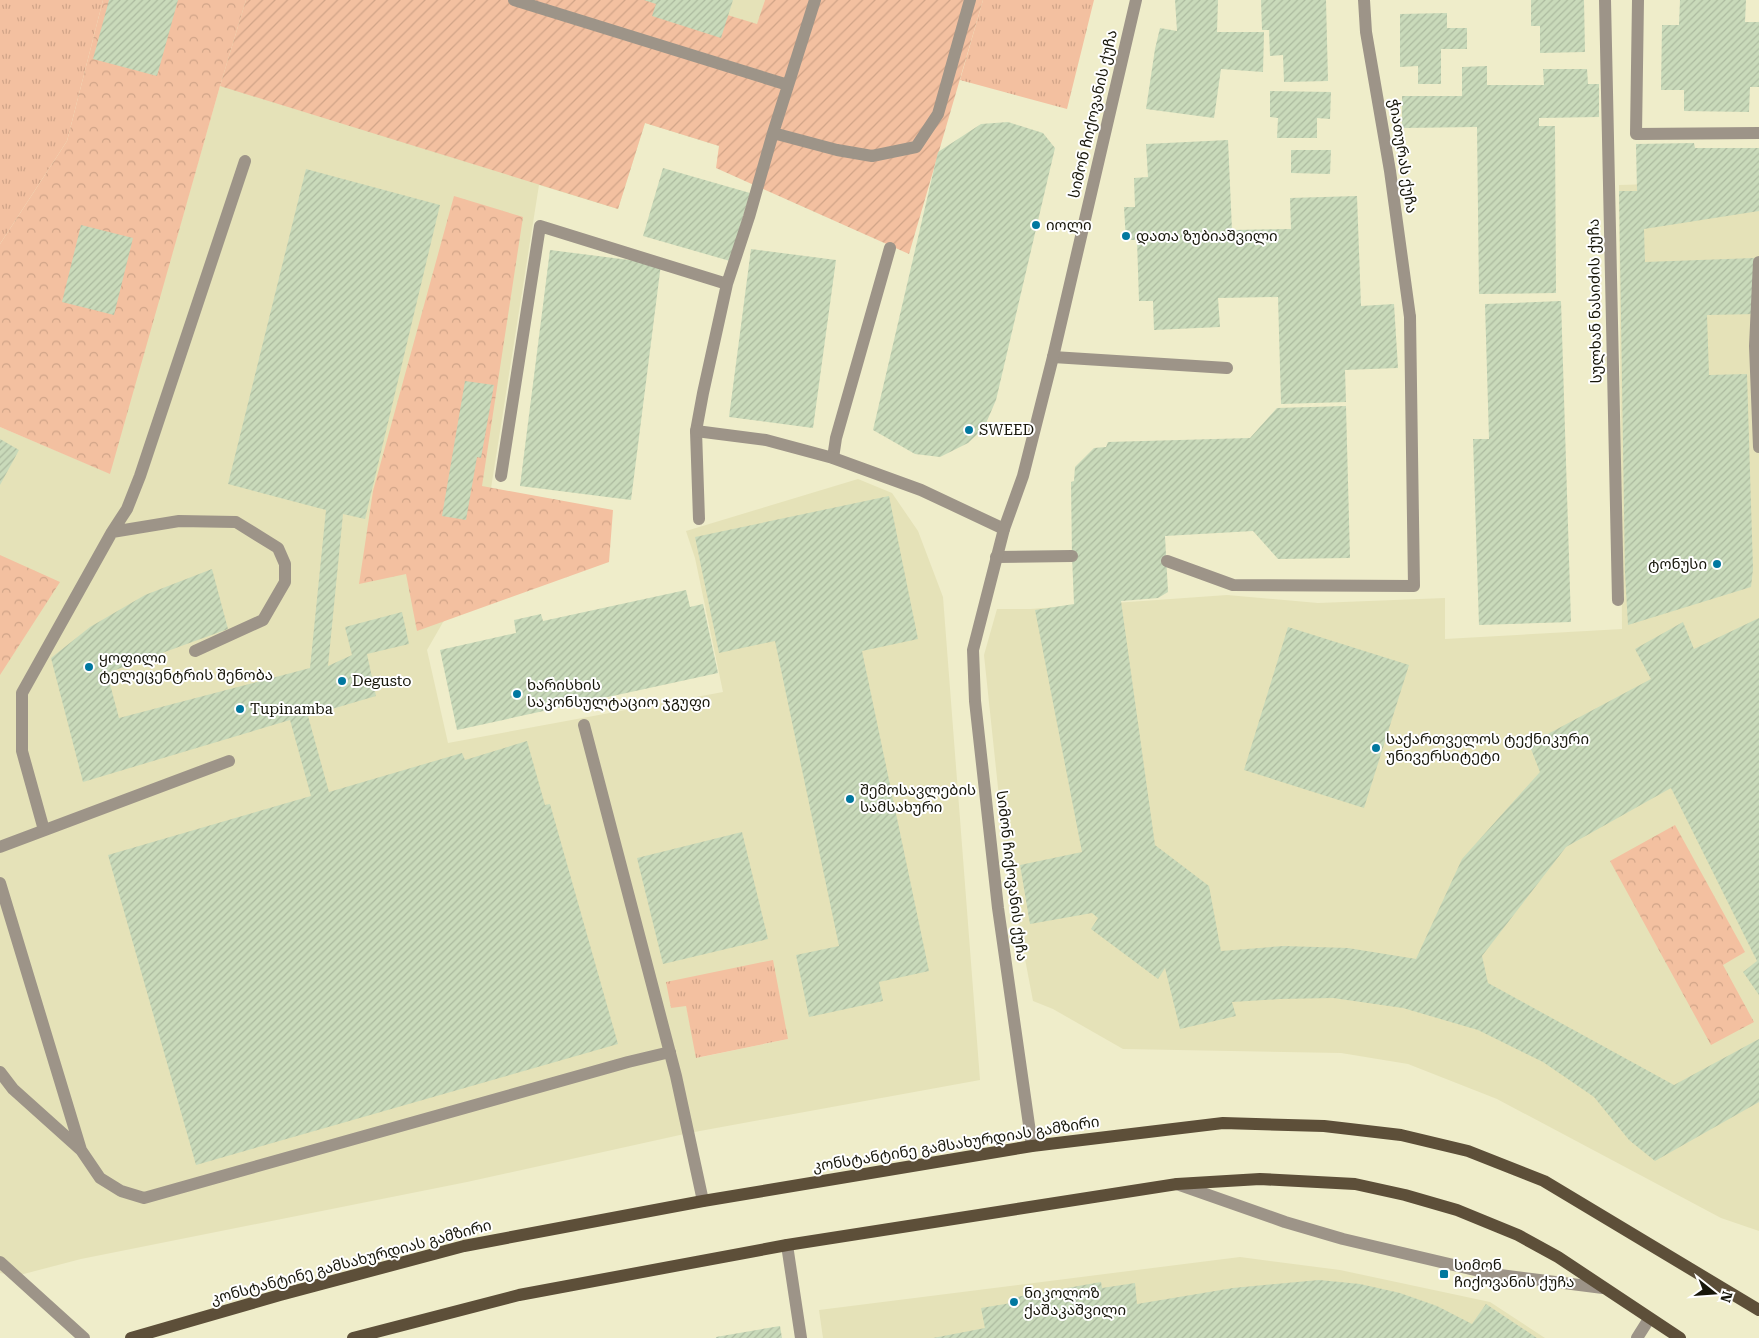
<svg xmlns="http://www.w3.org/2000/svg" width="1759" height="1338" viewBox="0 0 1759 1338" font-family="'Roboto Serif','Noto Sans Georgian',serif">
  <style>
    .built { fill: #e5e2b8; fill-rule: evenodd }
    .grass { fill: url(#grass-tufts) }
    .forest { fill: url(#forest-crowns) }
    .garden { fill: url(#garden-furrows) }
    .building { fill: url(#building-hatch) }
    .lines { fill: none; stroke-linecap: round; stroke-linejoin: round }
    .service { stroke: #9d9488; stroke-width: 12 }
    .minor { stroke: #9d9488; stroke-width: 12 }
    .tertiary { stroke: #9d9488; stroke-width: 12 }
    .primary { stroke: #5d4f39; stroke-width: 12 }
    .poi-dot { fill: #0078a0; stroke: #fff; stroke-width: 2 }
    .labels { text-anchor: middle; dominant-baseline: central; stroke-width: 4; stroke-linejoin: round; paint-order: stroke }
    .street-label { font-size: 15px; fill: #17160a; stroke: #fff }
    .poi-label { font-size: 15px; fill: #17160a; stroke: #fff; text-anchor: start }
  </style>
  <defs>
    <pattern id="grass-tufts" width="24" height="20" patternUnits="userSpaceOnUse" patternTransform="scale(1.25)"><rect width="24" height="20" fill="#f3c0a0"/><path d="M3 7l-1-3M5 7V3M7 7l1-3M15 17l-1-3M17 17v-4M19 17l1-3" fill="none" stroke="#d0a488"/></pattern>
    <pattern id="forest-crowns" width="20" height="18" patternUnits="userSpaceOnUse" patternTransform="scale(1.25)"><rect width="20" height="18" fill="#f3c0a0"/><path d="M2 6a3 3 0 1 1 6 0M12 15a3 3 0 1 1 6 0" fill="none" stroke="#d0a488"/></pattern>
    <pattern id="garden-furrows" width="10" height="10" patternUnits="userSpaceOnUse" patternTransform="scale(1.25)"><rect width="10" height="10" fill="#f3c0a0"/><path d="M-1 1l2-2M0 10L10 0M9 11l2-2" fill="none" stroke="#d0a488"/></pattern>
    <pattern id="building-hatch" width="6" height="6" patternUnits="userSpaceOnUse" patternTransform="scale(1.25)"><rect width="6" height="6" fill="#c9daba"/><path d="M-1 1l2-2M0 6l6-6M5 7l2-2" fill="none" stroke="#acba9f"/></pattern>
  </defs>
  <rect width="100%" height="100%" fill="#efedca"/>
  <path class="built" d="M246,0H765L720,146L645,123L618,209L539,185L480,558L427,650L448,743L723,692L695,558L686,531L858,479L892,493L918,531L943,597L980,1080L689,1133L467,1182L81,1259L16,1276L0,1273V427L109,473L220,86ZM686,1005L788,1039L697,1058Z
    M1759,181V1231L1721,1218L1497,1099L1408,1064L1341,1053L1123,1049L1053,1009L1033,1001L1005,854L984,655L997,609H1030L1227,595L1318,603L1445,598V639L1622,629L1619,185Z
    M1240,1257L1340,1270L1490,1302L1545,1338H823L819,1310Z"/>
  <path class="grass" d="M0,0H103L67,141L0,244Z
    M983,0H1094L1067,109L960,80Z
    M773,960L788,1039L696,1058L686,1006L671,1008L666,982Z"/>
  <path class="forest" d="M103,0H246L220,86L110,474L0,427V244L67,141Z
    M454,196L523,217L482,486L613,510L609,562L417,631L406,574L359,584L373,491Z
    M0,555L60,582L0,675Z
    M1675,825L1745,952L1723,965L1754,1022L1711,1045L1610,861Z"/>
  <path class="garden" d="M246,0H678L757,24L765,0H983L909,254L716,168L719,146L645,123L618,209L220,86Z"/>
  <path class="building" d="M109,0H178L157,76L93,59Z
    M644,0H733L721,38L652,16L656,4Z
    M1175,0H1218L1217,32H1264L1263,72L1221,69L1214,118L1146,109L1155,49L1160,28L1177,31Z
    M1261,0H1326L1328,81L1284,82L1283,55L1270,56L1269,30H1262Z
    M1531,0H1584L1585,52L1540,53V26H1531Z
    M1680,0H1746L1745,22H1759V87H1750L1749,112L1684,111V90H1661L1662,25H1679Z
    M1447,13V28H1467V49H1441V84H1418V66L1400,67V14Z
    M1487,66V85H1544L1543,69H1587L1588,84H1599V117L1539,118V126H1555L1556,293L1479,294L1477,127L1402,128V96H1462V67Z
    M1270,91L1331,92L1330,119L1317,118V138H1277L1278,118L1270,117Z
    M1008,122L1043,133L1055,148L996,400L984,428L968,443L940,457L915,454L873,430L938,152L981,124Z
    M1228,140L1232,230L1291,229L1290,198L1357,196L1361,306L1394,304L1398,368L1345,370L1346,402L1281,404L1278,297L1218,298L1220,327L1154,330L1153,301H1139L1137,240H1126L1124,207H1135L1134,178L1148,177L1146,144Z
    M1694,143L1695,148H1759V211L1644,229L1645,262L1754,258L1756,314L1707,315L1709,375L1747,374L1753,569L1751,587L1628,625L1625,573L1619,191H1637L1636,144Z
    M1291,150H1331L1330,174L1291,173Z
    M663,168L750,193L730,261L643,236Z
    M306,169L440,205L365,519L343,514L328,666L352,655L345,627L402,612L409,644L367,654L376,696L308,716L329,792L462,753L465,760L527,741L545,805L550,804L618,1044L196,1165L108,855L311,796L290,720L83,782L51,658L90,627L145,595L212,569L228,629L107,673L119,718L310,668L326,510L228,484Z
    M81,225L133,238L114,315L62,302Z
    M751,249L836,260L813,428L729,417Z
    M550,250L661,264L631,500L520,486Z
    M1561,301L1571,622L1479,625L1473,439H1489L1485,304Z
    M465,381L494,385L481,458L477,457L466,520L442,516Z
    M1346,406L1350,558L1278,559L1253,531L1165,536L1168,592L1158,598L1121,601L1155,845L1209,886L1221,951L1284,946L1348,948L1416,959L1462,859L1540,772L1529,744L1651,679L1635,649L1683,622L1694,649L1759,618V995L1743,972L1757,961L1671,788L1566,847L1482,956L1488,983L1674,1085L1759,1039V1102L1655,1161L1629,1140L1594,1097L1543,1062L1478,1030L1403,1008L1333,998L1280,999L1232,1002L1236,1016L1180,1029L1165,968L1158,979L1091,929L1098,918L1092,913L1030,924L1020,865L1082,852L1035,610L1074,604L1072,556L1071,482L1074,481L1075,467L1094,448L1106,447L1108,442L1250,438L1277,408Z
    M0,439L19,450L0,485Z
    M889,496L918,639L862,651L929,971L879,982L883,1001L809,1017L796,955L839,946L775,641L719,653L695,537Z
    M686,590L690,607L703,604L718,673L457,730L440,650L516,633L514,620L541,614L543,621Z
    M1288,627L1409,665L1364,808L1244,770Z
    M742,832L768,939L663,964L637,858Z
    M1319,1280L1360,1284L1400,1293L1437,1306L1472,1324L1486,1304L1537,1338H933L985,1328L981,1308L1017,1302L1016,1297L1101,1282L1102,1288L1135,1283L1137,1304L1233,1288Z
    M780,1326L782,1338H716V1337Z"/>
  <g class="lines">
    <path class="service" d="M514,0L788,85
      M1638,0L1636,134L1759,133
      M773,133L837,150L872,156L916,147L938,114L970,0
      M1759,262L1755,346L1759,447
      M1053,357L1227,368
      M833,458L836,438L890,248
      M501,476L540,226L727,284
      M699,519L696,431L703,393L727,284L749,217L773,133L815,0
      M112,532L179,521L236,522L278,548L285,564V582L263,620L195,651
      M996,557L1072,556
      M1167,561L1233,585L1414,586L1410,317
      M584,725L676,1076L703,1201
      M44,830L22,751V693L112,532L127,509L140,476L245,161
      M0,847L229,761
      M0,883L81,1150L100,1178L121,1191L144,1198L628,1062L670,1052
      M0,1072L13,1089L81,1150
      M1177,1184L1285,1222L1343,1239L1492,1274L1603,1288
      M1637,1338L1649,1319"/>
    <path class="minor" d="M1364,0L1366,32L1390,171L1410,317
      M1605,0L1618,600
      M696,431L766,440L833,458L921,490L1004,529
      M787,1245L801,1338
      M0,1262L84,1338"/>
    <path class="tertiary" d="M1032,1146L998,908L975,701L973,650L1004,529L1023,476L1053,357L1136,0"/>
    <path class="primary" d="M131,1338L280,1295L464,1246L703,1201L1032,1146L1223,1123L1324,1126L1401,1135L1468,1151L1544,1181L1759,1310
      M353,1338L519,1295L787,1245L1177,1184L1260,1179L1355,1184L1405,1195L1457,1210L1518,1235L1558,1257L1680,1338"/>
  </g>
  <g class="poi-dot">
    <circle cx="1036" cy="225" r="5"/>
    <circle cx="1126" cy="236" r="5"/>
    <circle cx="969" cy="430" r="5"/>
    <circle cx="1717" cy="564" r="5"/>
    <circle cx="89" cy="667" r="5"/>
    <circle cx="342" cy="681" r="5"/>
    <circle cx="517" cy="694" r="5"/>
    <circle cx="240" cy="709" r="5"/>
    <circle cx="1376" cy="748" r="5"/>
    <circle cx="850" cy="799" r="5"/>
    <rect x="1439" y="1269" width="10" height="10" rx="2.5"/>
    <circle cx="1014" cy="1302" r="5"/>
  </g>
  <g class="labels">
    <g class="street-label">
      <text transform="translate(1093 114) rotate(-77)">სიმონ ჩიქოვანის ქუჩა</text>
      <text transform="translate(1403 156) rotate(81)">ჭიათურას ქუჩა</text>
      <text transform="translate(1595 301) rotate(-91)">სულხან ნასიძის ქუჩა</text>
      <text transform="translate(1012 876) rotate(83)">სიმონ ჩიქოვანის ქუჩა</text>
      <text transform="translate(956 1144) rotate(-9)">კონსტანტინე გამსახურდიას გამზირი</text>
      <text transform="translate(351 1262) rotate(-15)">კონსტანტინე გამსახურდიას გამზირი</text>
    </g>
    <g class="poi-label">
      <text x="1046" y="225">იოლი</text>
      <text x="1136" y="236">დათა ზუბიაშვილი</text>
      <text x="979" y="430">SWEED</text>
      <text x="1707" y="564" text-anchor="end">ტონუსი</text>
      <text x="99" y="658">ყოფილი<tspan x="99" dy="17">ტელეცენტრის შენობა</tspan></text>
      <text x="352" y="681">Degusto</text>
      <text x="527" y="685">ხარისხის<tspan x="527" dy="17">საკონსულტაციო ჯგუფი</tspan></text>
      <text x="250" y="709">Tupinamba</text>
      <text x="1386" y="739">საქართველოს ტექნიკური<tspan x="1386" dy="17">უნივერსიტეტი</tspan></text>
      <text x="860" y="790">შემოსავლების<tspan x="860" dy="17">სამსახური</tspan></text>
      <text x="1454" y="1265">სიმონ<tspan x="1454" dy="17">ჩიქოვანის ქუჩა</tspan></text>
      <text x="1024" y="1293">ნიკოლოზ<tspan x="1024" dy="17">ქაშაკაშვილი</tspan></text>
    </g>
  </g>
  <g transform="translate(1714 1293) rotate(107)" stroke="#ffffff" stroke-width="4" paint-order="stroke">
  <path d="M0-4L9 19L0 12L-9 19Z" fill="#17160a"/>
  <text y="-8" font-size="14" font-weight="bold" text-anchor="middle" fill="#17160a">N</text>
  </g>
</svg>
